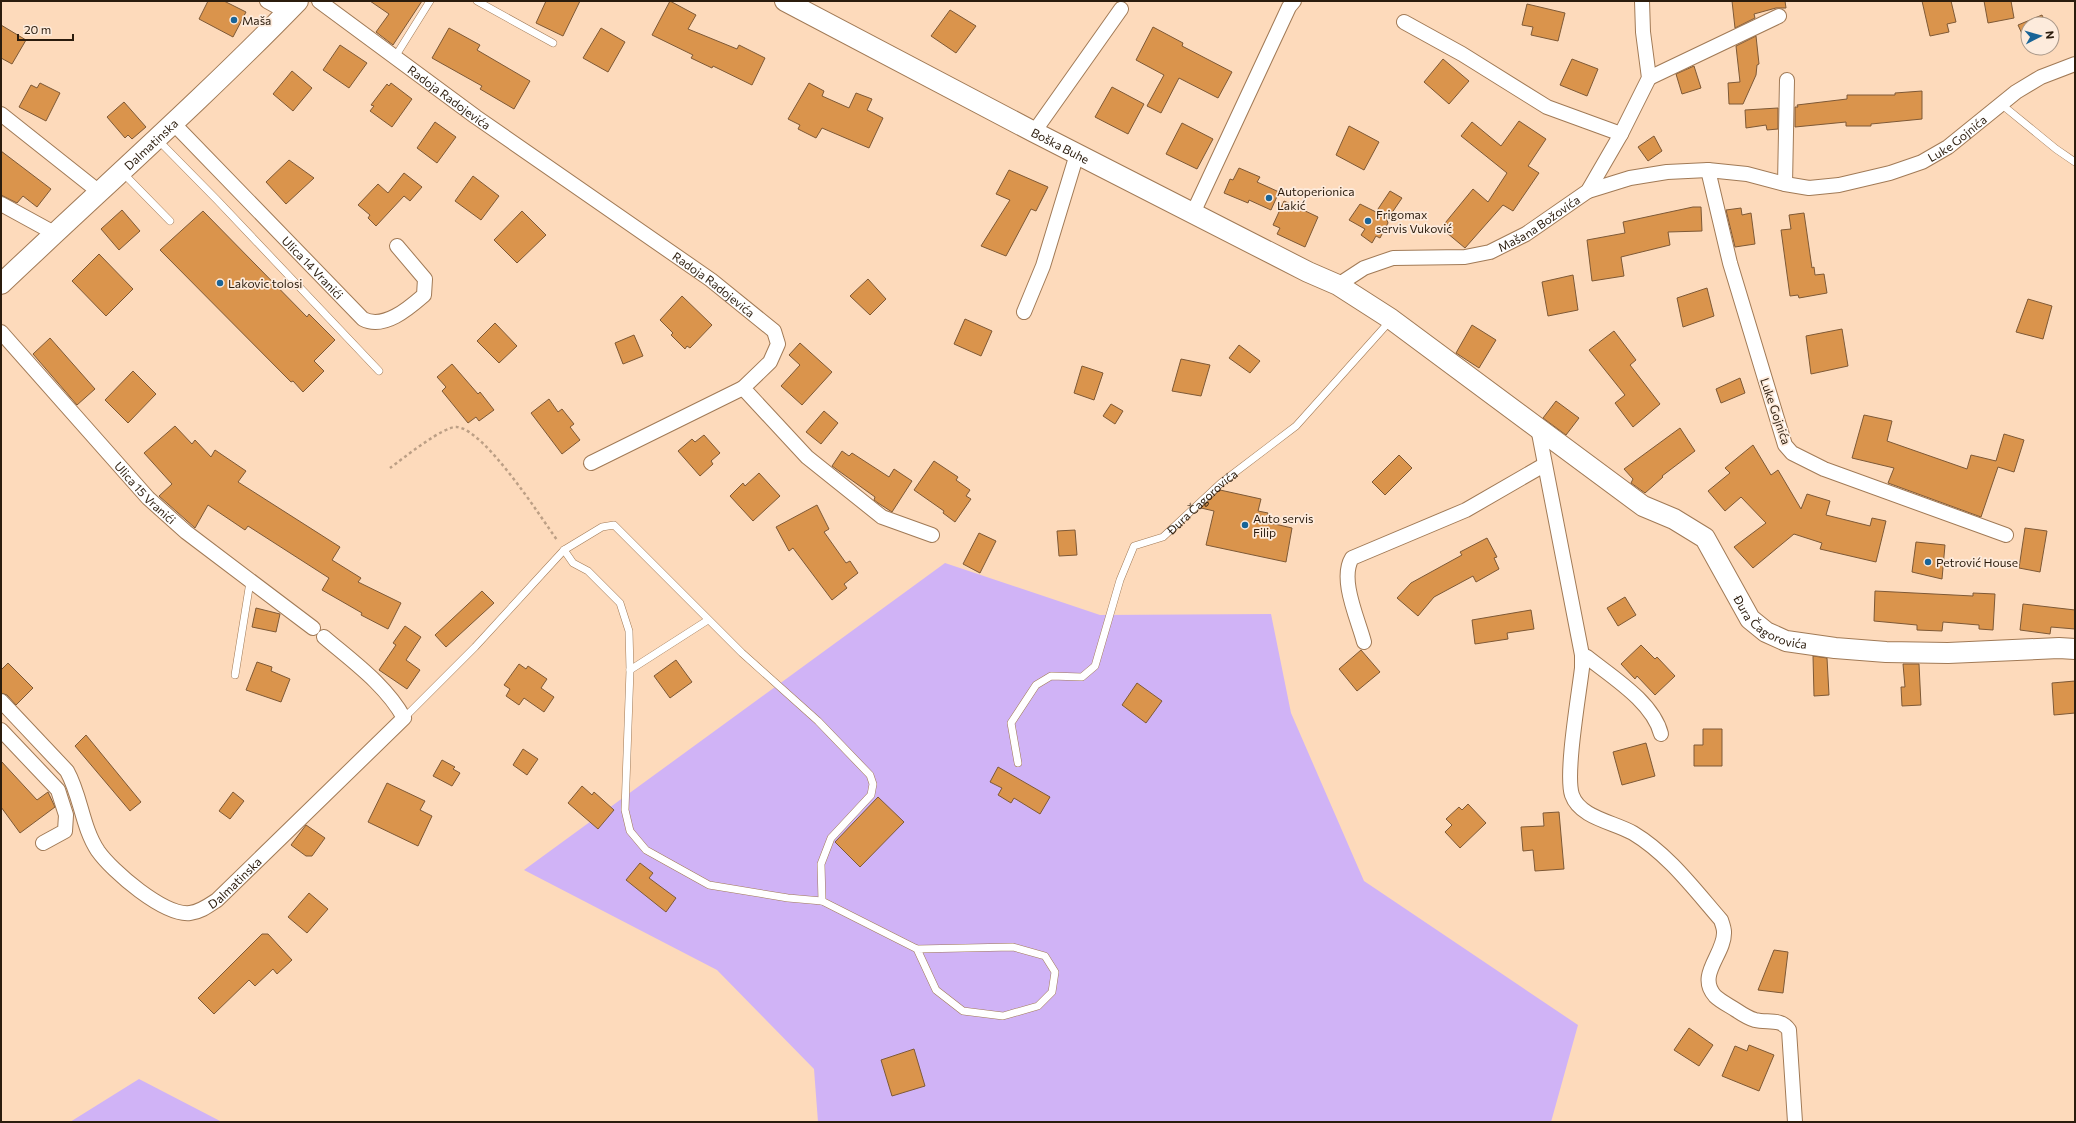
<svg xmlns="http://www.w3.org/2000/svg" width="2076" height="1123" viewBox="0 0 2076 1123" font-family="Commissioner,sans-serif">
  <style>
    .green { fill: #d0b3f6 }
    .building { fill: #da944c; stroke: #7e5936 }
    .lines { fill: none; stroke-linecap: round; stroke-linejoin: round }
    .lane-casing { stroke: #a17a56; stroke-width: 8 }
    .street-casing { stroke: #a17a56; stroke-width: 16 }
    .secondary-casing { stroke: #a17a56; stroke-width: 22 }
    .path { stroke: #bc9f85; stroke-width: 2.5; stroke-dasharray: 3 3; stroke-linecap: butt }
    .lane { stroke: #fff; stroke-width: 7 }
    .street { stroke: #fff; stroke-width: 14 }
    .secondary { stroke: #fff; stroke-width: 20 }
    .poi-dot { fill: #196497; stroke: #fdebdc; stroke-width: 1.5 }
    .labels { text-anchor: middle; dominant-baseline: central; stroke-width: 3.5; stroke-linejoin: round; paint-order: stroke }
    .poi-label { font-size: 12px; fill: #2b1c0d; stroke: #fdebdc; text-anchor: start }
    .street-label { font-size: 12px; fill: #2b1c0d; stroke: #fdebdc }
  </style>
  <rect width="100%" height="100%" fill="#fddabb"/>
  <path class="green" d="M945,563L1100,615L1271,614L1291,713L1364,881L1578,1025L1551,1122H818L814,1069L717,970L524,870Z
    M139,1079L222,1122H70Z"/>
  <path class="building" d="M208,1H224L246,12L233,37L199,19Z
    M370,1H422L393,45L376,32L389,14Z
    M546,1H580L563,36L536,23Z
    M670,1L696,15L688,29L737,49L739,45L765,58L752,85L713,66L712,68L691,58L693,55L652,35Z
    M1732,1H1785L1786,8H1776L1754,14L1755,18L1735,28Z
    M1922,1H1951L1956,22L1947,24L1949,32L1930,36Z
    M1984,1H2011L2014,18L1988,23Z
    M1527,4L1565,13L1558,41L1531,35L1533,27L1522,25Z
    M950,10L976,26L956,53L931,36Z
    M2042,15L2046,24H2028V47L2018,25Z
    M1,25L26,40L12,64L1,58Z
    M1153,27L1183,43L1182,46L1232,72L1218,98L1179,78L1161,113L1147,106L1164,75L1136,60Z
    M449,28L480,45L477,50L530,81L514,109L480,89L482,86L432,58Z
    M601,28L625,42L608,72L583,58Z
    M1756,36L1759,64L1757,65L1756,75L1743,104H1729L1728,83L1740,82L1736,46Z
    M340,45L367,63L349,88L323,70Z
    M1443,59L1469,81L1449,104L1424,82Z
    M1572,59L1598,69L1587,96L1560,85Z
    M1694,66L1701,88L1682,94L1676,74Z
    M292,71L312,88L293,111L273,94Z
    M40,83L60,93L46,121L19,107L31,85L37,88Z
    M391,83L412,99L392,127L370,111L374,106L371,105L387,84L389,86Z
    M809,83L824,91L822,96L849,108L856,93L872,99L867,110L883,118L869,148L822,128L816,138L798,129L800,125L788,119Z
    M1112,87L1144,104L1128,134L1095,117Z
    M1922,91V119L1871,124V126H1846V122L1795,127V107H1798L1797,105L1847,99V95H1895V93Z
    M124,102L146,127L132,139L128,135L125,138L107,117Z
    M1778,108V129L1767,130L1766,125L1746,128L1745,110Z
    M1519,121L1546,139L1528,166L1539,173L1513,211L1503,205L1465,248L1441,228L1473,189L1488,202L1507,173L1461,136L1472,122L1501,146Z
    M435,122L456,137L437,163L417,148Z
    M1182,123L1213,139L1197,169L1166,154Z
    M1349,126L1379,142L1364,170L1336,155Z
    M1654,136L1662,151L1648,161L1638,147Z
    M1,151L51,189L37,207L23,196L17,203L1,195Z
    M289,160L314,178L286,204L266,182Z
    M1239,168L1260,177L1257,182L1279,192L1271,210L1249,200L1248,203L1224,193L1230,179L1233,180Z
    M1009,170L1048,187L1036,211L1031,209L1006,256L981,246L1010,200L996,194Z
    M404,173L422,187L410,201L404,196L376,226L368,218L370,215L358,205L378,184L388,193Z
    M473,176L499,196L481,220L455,201Z
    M1390,191L1402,198L1387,220L1388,223L1380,238L1376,236L1372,243L1361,235L1365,229L1349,220L1360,204L1376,212Z
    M1284,201L1318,217L1305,247L1277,234L1280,228L1273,225Z
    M1693,207H1701L1702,231L1668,232L1670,245L1621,257L1624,276L1592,281L1587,240L1625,233L1623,222Z
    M1741,208L1742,215L1751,213L1755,244L1735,247L1726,210Z
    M122,210L140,231L119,250L101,229Z
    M203,211L307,317L309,314L335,340L314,361L324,371L303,392L293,381L291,382L160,250Z
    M522,211L546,235L517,263L494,240Z
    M1804,213L1812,268L1814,267L1815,275L1824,274L1827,293L1799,298L1798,295L1790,296L1781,230L1791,229L1789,215Z
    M99,254L133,289L106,316L72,281Z
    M1573,275L1578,310L1548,316L1542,282Z
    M868,279L886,299L870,315L850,296Z
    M1707,288L1714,316L1683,327L1677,298Z
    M682,296L712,325L690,348L687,346L685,349L671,335L673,333L660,320Z
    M2028,299L2052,306L2043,339L2016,332Z
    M965,319L992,331L981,356L954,344Z
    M495,323L517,346L499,363L477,341Z
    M1472,325L1496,340L1479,368L1456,353Z
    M1842,329L1848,366L1811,374L1806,336Z
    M1614,331L1636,360L1630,365L1660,404L1633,427L1615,403L1625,395L1589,350Z
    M634,335L643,356L623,364L615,343Z
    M50,338L95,389L77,405L33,354Z
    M800,343L832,372L802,405L781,386L800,365L789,355Z
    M1239,345L1260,361L1250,373L1229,358Z
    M1181,359L1210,365L1201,396L1172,391Z
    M452,364L478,394L480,392L494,410L479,421L476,417L468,423L442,391L446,387L437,377Z
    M1082,366L1103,373L1094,400L1074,393Z
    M133,371L156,394L128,423L105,400Z
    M1740,378L1745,393L1721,403L1716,389Z
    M549,399L558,412L562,409L574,424L570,427L580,440L562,454L531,413Z
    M1556,401L1579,418L1566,435L1543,418Z
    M1111,404L1123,411L1115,424L1103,416Z
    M824,411L838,423L821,444L806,432Z
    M1864,415L1892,421L1887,441L1967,469L1971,455L1996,461L2004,434L2024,440L2014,472L1998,467L1981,517L1888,483L1894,468L1852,458Z
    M175,426L192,444L195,440L211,457L215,450L246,471L238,482L340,547L332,560L361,578L358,582L401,603L388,629L361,615L362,613L322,590L329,578L248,526L245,530L208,505L195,528L159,496L172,484L144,453Z
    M1680,428L1695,451L1662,476L1663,477L1645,493L1631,483L1633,479L1624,469Z
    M704,435L720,453L711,461L713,464L700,476L678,451L692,439L695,442Z
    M1753,445L1771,475L1778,470L1801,509L1807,494L1830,501L1826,515L1870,526L1872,518L1886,521L1876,562L1820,549L1822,543L1794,534L1753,568L1734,547L1766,523L1741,497L1725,511L1708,491L1730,473L1725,468Z
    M842,451L849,456L852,453L889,477L894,469L912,481L892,512L878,503L874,500L875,497L832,466Z
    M1399,455L1412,468L1385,495L1372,482Z
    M934,461L958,477L956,480L970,490L966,496L971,499L955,522L943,513L944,511L914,490Z
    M759,473L780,496L753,521L730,496L743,483L745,486Z
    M1220,490L1261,499L1258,511L1268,513L1266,522L1292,528L1286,562L1206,545L1214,511L1201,508Z
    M817,505L829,529L824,532L846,563L850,561L858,573L844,584L847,588L832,600L793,548L789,551L776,527Z
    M2025,528L2047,531L2040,572L2019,568Z
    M1075,530L1077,555L1059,556L1057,531Z
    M979,533L996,541L980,573L963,564Z
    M1487,538L1497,557L1494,558L1499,569L1476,582L1473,576L1434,597L1418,616L1397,598L1411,583L1462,555L1460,552Z
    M1916,542L1945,545L1942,579L1912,572Z
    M482,591L494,603L446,647L435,635Z
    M1875,591L1973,596V593L1995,594L1993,630L1979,629V625L1943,622L1942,631L1917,630V625L1874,621Z
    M1625,597L1636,615L1618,626L1607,608Z
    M2023,604L2075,610V629L2051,627L2050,634L2020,630Z
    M256,608L280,614L276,632L252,627Z
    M1531,610L1534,629L1507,633L1508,639L1475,644L1472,620Z
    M405,626L421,637L406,660L420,670L407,689L379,670L396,645L393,643Z
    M1641,645L1655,659L1657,657L1675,676L1655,695L1637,676L1635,679L1621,664Z
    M1361,650L1380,672L1357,691L1339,669Z
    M1813,656L1827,658L1829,695L1814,696Z
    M676,660L692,682L670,698L654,676Z
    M257,662L272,667L271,671L290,679L281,702L246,690Z
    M8,663L33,688L16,705L7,695L1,693V670Z
    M519,664L526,669L528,666L547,679L541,688L554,697L544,712L524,698L519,705L506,696L510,689L504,685Z
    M1903,664H1919L1921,705L1902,706L1901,687H1905Z
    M2075,681V713L2054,715L2052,683Z
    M1137,683L1162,701L1146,723L1122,705Z
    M1703,729H1722V766H1694V745H1703Z
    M86,735L141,802L130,811L75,746Z
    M1646,743L1655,776L1622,785L1613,752Z
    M523,749L538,759L527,775L513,765Z
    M442,760L455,767L453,769L460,773L452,786L433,776Z
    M1,761L37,800L48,792L55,807L20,833L1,807Z
    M998,767L1050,797L1040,814L1014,798L1011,803L998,795L1002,788L990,782Z
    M387,783L425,801L420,810L432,816L418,846L368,822Z
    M582,786L592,795L594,792L614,810L598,829L568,803Z
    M233,792L244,801L230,819L219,811Z
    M878,797L904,822L860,867L835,842Z
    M1468,804L1486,823L1460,848L1445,832L1452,825L1446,819L1459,807L1462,810Z
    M1559,812L1564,869L1535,871L1533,850L1523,851L1521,827L1544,826L1543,813Z
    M306,825L325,838L312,856H306L291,845Z
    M640,863L653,873L649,878L676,898L666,912L626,880Z
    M309,893L328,909L307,933L288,917Z
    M262,934H268L292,960L277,974L273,969L255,986L249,980L214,1014L198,998Z
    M1774,950L1788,952L1783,993L1758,990Z
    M1689,1028L1713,1045L1699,1066L1674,1050Z
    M1749,1045L1774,1055L1759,1091L1722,1076L1735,1046L1747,1051Z
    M914,1049L925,1086L892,1096L881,1060Z"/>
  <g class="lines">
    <g class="lane-casing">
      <g id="lane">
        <path d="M477,1L553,43"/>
        <path d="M395,57L430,1"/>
        <path d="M2001,104L2056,149L2075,162"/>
        <path d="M157,139L218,201L379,371"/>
        <path d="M123,173L170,221"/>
        <path d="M564,550L573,563L588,571L620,603L629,631L630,670L625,810L630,831L646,850L709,885L788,898L822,901L917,949L1013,947L1045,956L1055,972L1052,992L1038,1006L1003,1016L963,1011L936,990L917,949"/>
        <path d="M630,670L708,620"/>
        <path d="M235,675L250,582"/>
        <path d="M404,718L475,647L564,550L602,527L614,525L742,653L818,721L870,775L873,784L871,795L831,838L821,864L822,901"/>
        <path id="s1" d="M1018,763L1011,723L1036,685L1051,676L1082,677L1095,666L1120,580L1134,546L1163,537L1221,483L1296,426L1390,321"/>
      </g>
    </g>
    <g class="street-casing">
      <g id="street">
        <path d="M267,1L287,12"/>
        <path id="s2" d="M319,1L476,117L711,280L774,331L778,344L770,362L743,388L807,457L882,517L932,535"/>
        <path d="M1404,22L1462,54L1547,107L1621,134"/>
        <path d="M1649,78L1779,16"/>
        <path d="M1,114L98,191"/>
        <path id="s3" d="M173,123L363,319C384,330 409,308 424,295L425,279L397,246"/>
        <path d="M1034,132L1121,9"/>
        <path d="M1708,170L1730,263L1785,445L1792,453L1824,469L2006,535"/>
        <path d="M1785,184L1787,80"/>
        <path id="s4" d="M1588,191L1630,178L1667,172L1708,170L1747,174L1785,184L1809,188L1839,185L1890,173L1922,162L1948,147L2016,92L2041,77L2075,64"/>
        <path d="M1,204L54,233"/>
        <path d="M1193,213L1289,7L1294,1"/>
        <path id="s5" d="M1338,285L1364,268L1393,258L1465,257L1490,252L1526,234L1588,191L1621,134L1649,78L1643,32L1642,1"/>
        <path d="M1024,312L1043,266L1077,154"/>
        <path id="s6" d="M1,332L148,498L186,532L313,628"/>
        <path d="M1538,428L1582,655V668C1579,694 1565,774 1572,795C1580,818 1614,822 1633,833C1668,854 1694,889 1721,920C1722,923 1724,928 1724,932C1725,954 1696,975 1715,996C1720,1001 1730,1006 1736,1010C1742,1014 1748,1018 1755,1020C1768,1023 1781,1018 1789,1030L1795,1122"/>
        <path d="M591,463L743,388"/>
        <path d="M1364,642C1358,619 1339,579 1352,558L1466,510L1544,465"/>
        <path d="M1582,655L1587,657C1612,677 1653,702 1661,734"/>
        <path id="s7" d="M1,701L67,771C81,796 82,827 98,851C112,871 164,916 190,913C200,912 208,906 217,900L404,718C386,685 352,661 324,637"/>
        <path d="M1,730L58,790L66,815L65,831L43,843"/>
      </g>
    </g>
    <g class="secondary-casing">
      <g id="secondary">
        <path id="s8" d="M785,1L1034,132L1308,272L1338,285L1391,319L1643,506L1674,519L1705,538L1750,619L1766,632L1786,641L1835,648L1886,652L1948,653L2059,648L2075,649"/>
        <path id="s9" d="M1,284C100,190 203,99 298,1"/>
      </g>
    </g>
    <path class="path" d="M390,468C402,459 445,425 457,427C485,430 540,516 557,540"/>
    <use href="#lane" class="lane"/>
    <use href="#street" class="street"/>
    <use href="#secondary" class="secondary"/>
  </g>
  <g class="poi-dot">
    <circle cx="234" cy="20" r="4"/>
    <circle cx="1269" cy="198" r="4"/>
    <circle cx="1368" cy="221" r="4"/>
    <circle cx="220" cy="283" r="4"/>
    <circle cx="1245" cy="525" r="4"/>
    <circle cx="1928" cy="562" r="4"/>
  </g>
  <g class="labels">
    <g class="poi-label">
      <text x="242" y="20">Maša</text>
      <text x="1277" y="191">Autoperionica<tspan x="1277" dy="14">Lakić</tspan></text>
      <text x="1376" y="214">Frigomax<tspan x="1376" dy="14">servis Vuković</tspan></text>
      <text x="228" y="283">Lakovic tolosi</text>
      <text x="1253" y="518">Auto servis<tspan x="1253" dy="14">Filip</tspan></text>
      <text x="1936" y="562">Petrović House</text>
    </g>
    <g class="street-label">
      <text stroke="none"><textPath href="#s2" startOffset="162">Radoja Radojevića</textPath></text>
      <text stroke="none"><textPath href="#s4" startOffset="384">Luke Gojnića</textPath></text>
      <text stroke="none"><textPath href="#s9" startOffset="205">Dalmatinska</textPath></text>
      <text stroke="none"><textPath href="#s8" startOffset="311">Boška Buhe</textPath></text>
      <text stroke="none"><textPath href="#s5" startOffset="216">Mašana Božovića</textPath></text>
      <text stroke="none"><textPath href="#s3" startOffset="201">Ulica 14 Vranići</textPath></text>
      <text stroke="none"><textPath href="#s2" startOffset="486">Radoja Radojevića</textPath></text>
      <text transform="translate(1776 411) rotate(71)">Luke Gojnića</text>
      <text stroke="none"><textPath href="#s6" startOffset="216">Ulica 15 Vranići</textPath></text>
      <text stroke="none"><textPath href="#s1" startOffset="361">Đura Čagorovića</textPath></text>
      <text stroke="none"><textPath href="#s8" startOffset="1180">Đura Čagorovića</textPath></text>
      <text stroke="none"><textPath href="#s7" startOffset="351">Dalmatinska</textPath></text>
    </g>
  </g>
  <rect width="2076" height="1123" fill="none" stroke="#2b1c0d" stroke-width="4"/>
  <g transform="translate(2040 36) rotate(84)"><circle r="19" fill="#fdebdc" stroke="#a99889"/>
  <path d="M0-3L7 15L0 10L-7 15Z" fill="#196497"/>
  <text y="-6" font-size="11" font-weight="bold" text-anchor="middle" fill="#2b1c0d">N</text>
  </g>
  <path d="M18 34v6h55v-6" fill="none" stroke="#2b1c0d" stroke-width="2"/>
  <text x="24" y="34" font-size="12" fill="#2b1c0d" stroke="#fdebdc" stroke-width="3" paint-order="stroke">20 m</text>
</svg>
